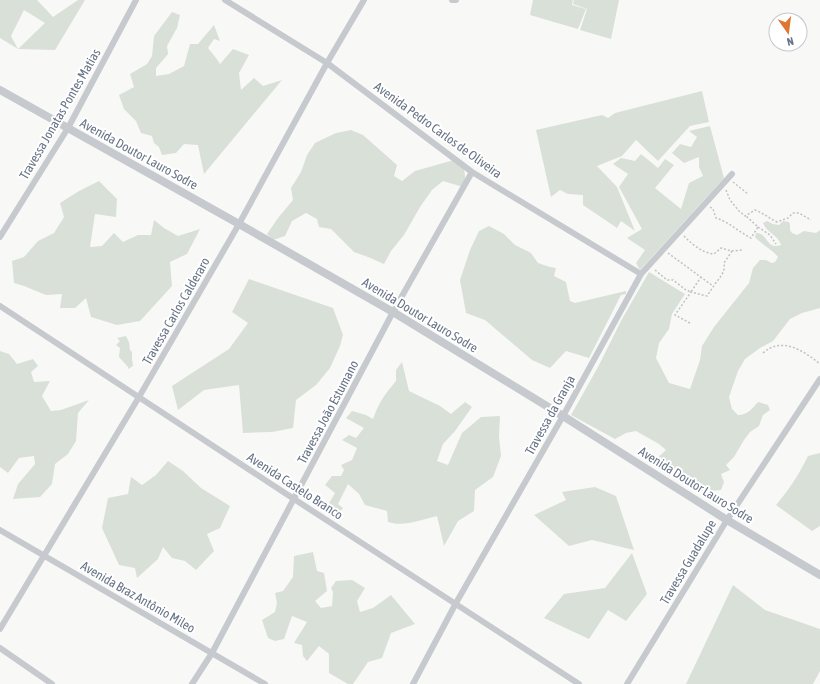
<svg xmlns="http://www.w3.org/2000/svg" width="820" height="684" viewBox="0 0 820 684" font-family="'Asap Condensed',sans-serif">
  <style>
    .green { fill: #d9e0d7; fill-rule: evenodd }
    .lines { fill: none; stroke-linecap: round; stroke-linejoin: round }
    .path { stroke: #c0c1c4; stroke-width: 1.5; stroke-dasharray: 2 2; stroke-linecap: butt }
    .minor { stroke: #c6c9cd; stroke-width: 6 }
    .tertiary { stroke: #c6c9cd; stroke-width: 8 }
    .labels { text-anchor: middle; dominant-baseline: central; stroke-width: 4; stroke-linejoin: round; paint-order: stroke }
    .street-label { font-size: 13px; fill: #687487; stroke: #fff }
  </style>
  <rect width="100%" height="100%" fill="#f8f9f6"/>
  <path class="green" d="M0,0H37L53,17L78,0H85L55,50L18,49L0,38ZM24,10L45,23L18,49L11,36Z
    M533,0H573L572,5L586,9L578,29L530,15Z
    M574,0H619L611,39L580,30L587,9L573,4Z
    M172,12L180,15L177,28L167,46L168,54L156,68V76L169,74L184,66L190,44H198L214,25L220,41L214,39L208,48L216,58L220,64L233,49L249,55L239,73L241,90L254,78L263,86L282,80L204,174L198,145L184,144L176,153L162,155L159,147L154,143L152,136L141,133L136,121L124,109L119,95L134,87L130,74L147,64L152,56L154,36Z
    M702,91L709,122L690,126L658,161L636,140L622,156L597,166L617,187L635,231L621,221L617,228L583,205V195L568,194L560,190L551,197L536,130L602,115L608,118L615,113Z
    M710,126L724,178L640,270L636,263L645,250L627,238L642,229L619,187L628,174L613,164L621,158L635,161L641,154L658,168L665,159L674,165L655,188L681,209L689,183L703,176L699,167V157L684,163L672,153L680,144L691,147L697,137L689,131Z
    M351,130L363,135L397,165L394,176L402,181L415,171L454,160L464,168L465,177L463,187L443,181L432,190L420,207L404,235L391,251L384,264L368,257L354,252L331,229L319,227L317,219L306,213L292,221L285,236L273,240L267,234L278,218L293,200L291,188L301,172L307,155L315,143L336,133Z
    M99,181L117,199L116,217L95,214L90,247L102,246L114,233L123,242L138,235H151L154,220L164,228L178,236L200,229L187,254L170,262L172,286L140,321L117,325L91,317L86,298L75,308H60L62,294L46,295L24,286L14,283L12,261L24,257L38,241L54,233L64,217L60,203L79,191Z
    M767,221L773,224L779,225L783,221L789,222L790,225V230L792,233L797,235L804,231L816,233L820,230V308L802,313L790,319L773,341L760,348L745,359L738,371L729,397L732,409L738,415C747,415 752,409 758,402L768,405L770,410L763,415L759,426L750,432L744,440L734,457L726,465L730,470L721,474L724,482L721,490L698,492L653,462L666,450L659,444L636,431L626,433L615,439L571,415L598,367L622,319L649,272L685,294L672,314L669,329L659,343L656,358L669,383L690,389L700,360L702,346L714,327L749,283L753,268L760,260H766L772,263L775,262L778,257C772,249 762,245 755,237L756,233C769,233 765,250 781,245C778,235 767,233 763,223Z
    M489,226L504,234L515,245L531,253L538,263L550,267L556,268L554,276L566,282L570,301L575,303L626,291V294L621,295L589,358L566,351L550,368L532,360L485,320L466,313L460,280L470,250L479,231Z
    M249,279L333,308L343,335L340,346L330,368L316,385L296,400L293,428L272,432L243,433L239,385L204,390L178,410L172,386L229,349L248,323L232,312Z
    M126,336L129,342L130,350L132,352V358L133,366L128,369V367L119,357L120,348L116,345L120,341L117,338Z
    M0,351L9,354L17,364L33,359L38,366L31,372L34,382L50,381L42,396L51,411L61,410L89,400L78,413L76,441L68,454L55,464L52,484L40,497L13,499L18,484L35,464L34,456L19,458L8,473L0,467Z
    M402,362L409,391L440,406L451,414L465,402L472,407L455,431L443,444L437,461L448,465L462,433L481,417L500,416L499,437L501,456L493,477L475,490L474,511L458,521L444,546L437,516C420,520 404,527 388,522L387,511L365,505L359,494L348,484L338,504L343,508L337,515L325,510L335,493L325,485L332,476H341L344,470L341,465L352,460L357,448L342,440L349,435L356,438L364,428L346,418L352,411L366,415L373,419C379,402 385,394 396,381V370Z
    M820,453V526L812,531L776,505C789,490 799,474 808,456Z
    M168,461L183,471L201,488L230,506L220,528L207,534L214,551L196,570L185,561L172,558L163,547L158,559L137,578L135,568L119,565L102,528L108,498L128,494L131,477L142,485L156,475Z
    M595,487L616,496L634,550L592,540L569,546L534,515L566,500L562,492Z
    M313,552L317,571L324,573L327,591L315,601L321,608L332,606L333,592L331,588L336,581L352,580L365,588L357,601L360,612L373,608L391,595L415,624L391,633L382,658L368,662L353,684H348L329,673V654L319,646L307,661L303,656L302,645L294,643L307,622L292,616L284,639L275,641L268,638L262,620L275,612L277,603L275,593L283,591L293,577L294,556Z
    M632,553L647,594L626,621L608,610L589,639L544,618L564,594L605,588Z
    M733,585L765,610L820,629V671L813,684H686Z"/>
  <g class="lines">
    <path class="path" d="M733,182L748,194
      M726,190L730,200L739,211L745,216L755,210C763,213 769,218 777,222L788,218L793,213H799L811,220
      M710,207L713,209L716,218C729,222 739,232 751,238L758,227L746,216
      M758,227L770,235L776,244
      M684,236C692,244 702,253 714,254L721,248L732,251L742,250
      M668,253L713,286
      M655,270L667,280H673L686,290L691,292L701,277
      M690,323L675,315L691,292L707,296C709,293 711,290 713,287C718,279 726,273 724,263L732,251
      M763,353C782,336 804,351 820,364"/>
    <path class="minor" d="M225,0L327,63L472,172L641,274
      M452,0H456
      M0,237L68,128L136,0
      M0,306L294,499L579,684
      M0,530L265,684
      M0,629L139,397L239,224L327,63L364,0
      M0,648L52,684
      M192,684L212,653L393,312L472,172
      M413,684L456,603L563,416L641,274L732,174
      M627,684L727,520L820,379"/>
    <path class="tertiary" d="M0,90L239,224L393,312L563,416L727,520L820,575"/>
  </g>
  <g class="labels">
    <g class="street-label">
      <text transform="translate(60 114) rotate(-60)">Travessa Jonatas Pontes Matias</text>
      <text transform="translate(438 130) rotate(36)">Avenida Pedro Carlos de Oliveira</text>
      <text transform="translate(139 154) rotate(29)">Avenida Doutor Lauro Sodre</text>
      <text transform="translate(176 311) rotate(-60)">Travessa Carlos Calderaro</text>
      <text transform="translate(420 315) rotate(31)">Avenida Doutor Lauro Sodre</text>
      <text transform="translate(328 412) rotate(-62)">Travessa João Estumano</text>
      <text transform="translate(550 415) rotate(-61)">Travessa da Granja</text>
      <text transform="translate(696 485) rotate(32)">Avenida Doutor Lauro Sodre</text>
      <text transform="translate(295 486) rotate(33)">Avenida Castelo Branco</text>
      <text transform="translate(688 562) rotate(-59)">Travessa Guadalupe</text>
      <text transform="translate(138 597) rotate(30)">Avenida Braz Antônio Mileo</text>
    </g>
  </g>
  <g transform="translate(788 32) rotate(166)"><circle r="19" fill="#ffffff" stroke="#c3c7cf"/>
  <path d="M0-3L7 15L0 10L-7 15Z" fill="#df7630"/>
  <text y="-6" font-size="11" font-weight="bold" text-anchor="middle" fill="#687487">N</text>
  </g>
</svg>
